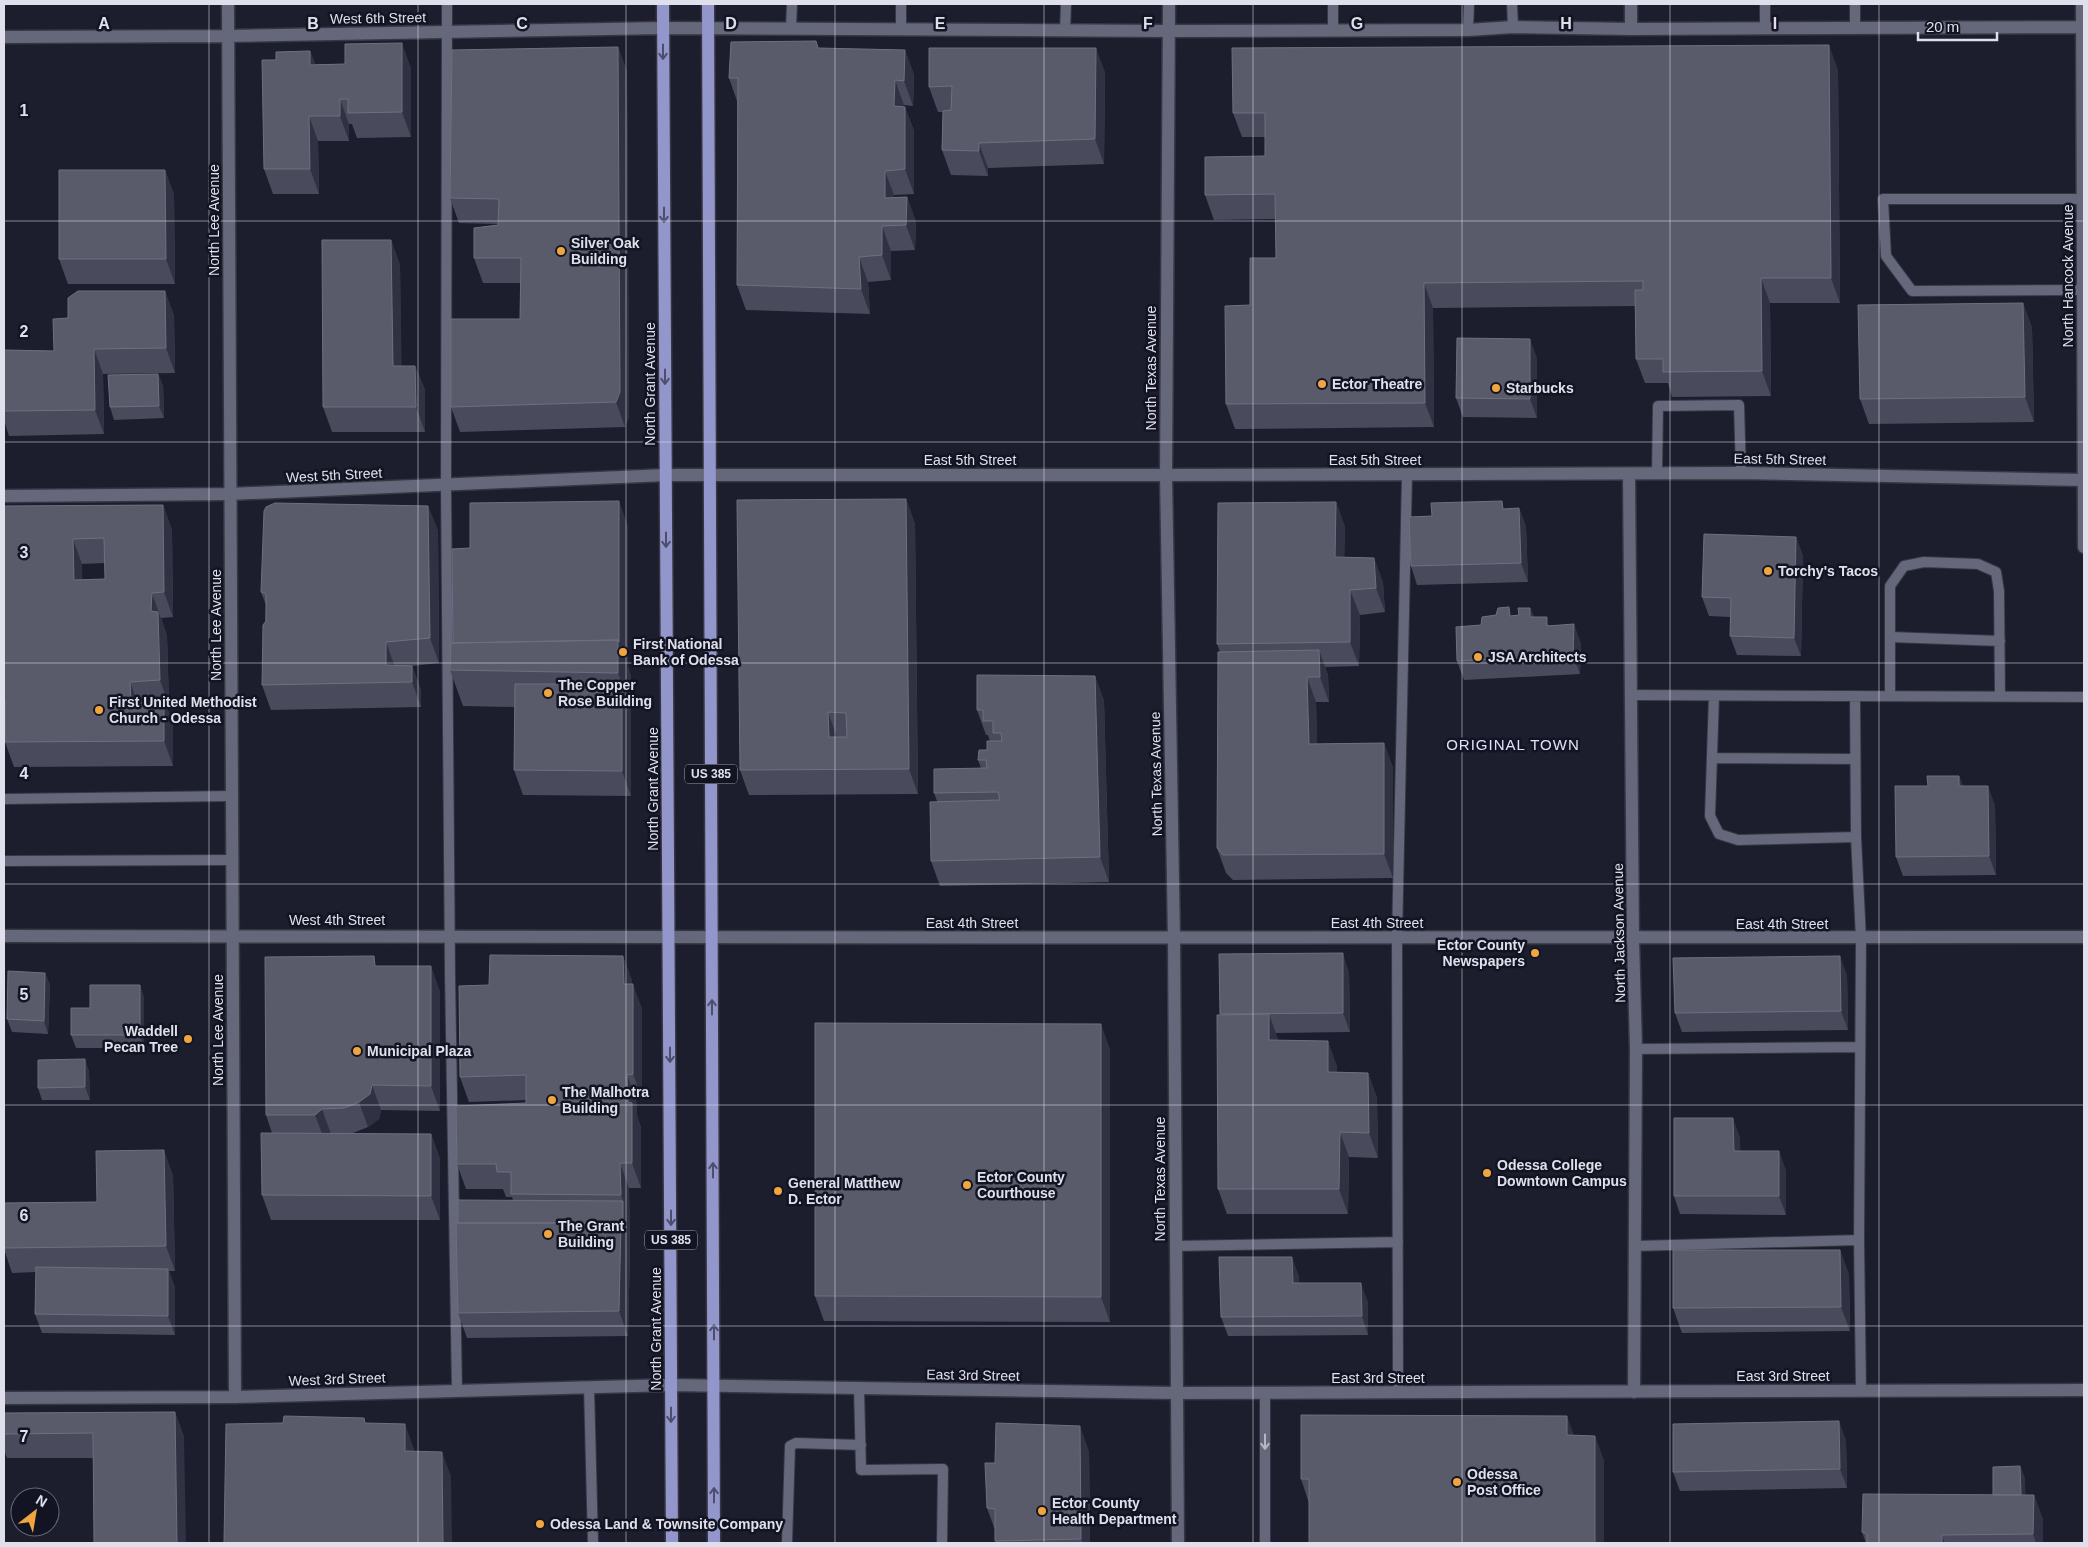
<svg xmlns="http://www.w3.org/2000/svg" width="2088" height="1547" viewBox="0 0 2088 1547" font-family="Helvetica,sans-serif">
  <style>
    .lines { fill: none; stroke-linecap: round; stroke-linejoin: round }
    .service-casing { stroke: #373743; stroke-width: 12 }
    .minor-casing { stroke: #373743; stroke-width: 15 }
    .tertiary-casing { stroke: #373743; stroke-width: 15 }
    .primary-casing { stroke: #373743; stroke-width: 15 }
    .service { stroke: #65677a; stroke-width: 10 }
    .minor { stroke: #65677a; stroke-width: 12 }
    .tertiary { stroke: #65677a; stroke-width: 12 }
    .primary { stroke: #9396ca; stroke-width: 12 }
    .wall { fill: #494b5c; fill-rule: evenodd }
    .shaded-wall { fill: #303243 }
    .building { fill: #595b6b; stroke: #6e707f; fill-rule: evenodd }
    .oneway { stroke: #4d4e6e }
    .oneway2 { stroke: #b4b6c3 }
    .grid { fill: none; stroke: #dfe0eb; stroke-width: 1; stroke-opacity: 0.55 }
    .poi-dot { fill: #f0a63f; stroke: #131423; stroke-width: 2 }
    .labels { text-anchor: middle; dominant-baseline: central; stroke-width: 5; stroke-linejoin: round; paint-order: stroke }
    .shield { fill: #131423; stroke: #a2a3af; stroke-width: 1 }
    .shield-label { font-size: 12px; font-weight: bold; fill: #dfe0eb }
    .street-label { font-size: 14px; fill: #dfe0eb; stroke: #131423 }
    .poi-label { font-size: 14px; font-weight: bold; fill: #dfe0eb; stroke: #131423; text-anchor: start }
    .neighbourhood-label { font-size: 15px; letter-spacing: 1px; fill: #e0e2f8; stroke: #131423 }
    .grid-label { font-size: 16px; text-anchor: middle; font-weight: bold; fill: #dfe0eb; stroke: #131423; stroke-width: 5; stroke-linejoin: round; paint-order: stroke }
  </style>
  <rect width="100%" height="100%" fill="#1c1d2d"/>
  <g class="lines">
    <g class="service-casing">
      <path id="service" d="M447,4L446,484L450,974L457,1391
        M1333,4V30
        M1512,4L1513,27
        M1765,4V28
        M791,28L792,4
        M1855,28V4
        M901,29V4
        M1468,30L1469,4
        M1065,31L1066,4
        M2083,199H1883L1886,256L1912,291L2083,290
        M1657,474L1658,406L1739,405L1741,473
        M1890,637L2000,641
        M1632,695L2084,697
        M1714,696L1710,816L1719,834L1738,840L1856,837
        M1855,696L1856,837L1861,939L1859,1240L1861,1391
        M1890,696V586L1904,566L1924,562L1978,564L1996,572L1999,591L2000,696
        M1712,758L1855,759
        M4,799L232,796
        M4,861L232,860
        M1636,1049L1859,1047
        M1175,1246L1398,1242
        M1635,1246L1859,1240
        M589,1387L593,1543
        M859,1388L861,1470L943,1469L942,1543
        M1398,1392L1397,938L1407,475
        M787,1543L790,1446L796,1443L861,1445
        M1265,1543V1393"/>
    </g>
    <g class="minor-casing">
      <path id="minor" d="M228,4L235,1397
        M1169,4L1166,475L1174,939L1178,1543
        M1631,4V29
        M2082,4L2084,547
        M4,37L228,36L663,28L1169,31L1468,30L1513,27L1631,29L2084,27
        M1629,474L1633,938L1636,1049L1634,1392
        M4,936C697,933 1391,943 2084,937"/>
    </g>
    <g class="tertiary-casing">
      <path id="tertiary" d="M4,496L230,494L666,475H1166L1741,473L2084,480
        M4,1398L235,1397L671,1385L1176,1393L2084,1390"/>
    </g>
    <g class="primary-casing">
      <path id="primary" d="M663,4L672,1543
        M708,4L714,1543"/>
    </g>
    <use href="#service" class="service"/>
    <use href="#minor" class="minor"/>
    <use href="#tertiary" class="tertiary"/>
    <use href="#primary" class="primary"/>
  </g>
  <path class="wall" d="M618,47L627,72L629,417L625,427L460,432L451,407L520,319V283H483L474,258L498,225V224L459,223L450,198Z
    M819,49L905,50L914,75L913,106L904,105V106L905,107L914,131V194L894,195V197H907L916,222L915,250L891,251V280L868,282L870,314L746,310L737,285V101L729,78Z
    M310,51L315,64L411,68V137L357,138L352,124H349V141H318L319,194H273L264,169L276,60Z
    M1838,70L1840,303H1770L1771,396L1672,397L1668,383H1645L1636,359V306L1433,308L1434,427L1235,429L1226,404L1250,305L1276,258V219L1214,220L1205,195L1265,156V137H1242L1233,113Z
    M1105,72L1104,164L988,168V176L951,175L942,150L943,112H938L929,87Z
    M165,170L174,195L175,284H68L59,259Z
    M391,240L400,265L401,366H415L425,390V432H332L323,407Z
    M165,291L174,316L175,373L103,374L104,434L9,436L4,420V350L54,351Z
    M2023,303L2032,328L2034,422L1869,424L1860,399Z
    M1537,358V418L1463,417L1456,398Z
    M158,374L163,386L164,418L114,420L110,407Z
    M906,499L915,524L918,794L749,795L740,770Z
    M1336,502L1345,527L1344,557L1374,558L1383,583L1385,612L1360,615L1359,666L1325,667L1328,675L1329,702H1316L1317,744L1384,743L1393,768V878L1233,880L1226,873L1217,848L1220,652L1217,644Z
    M163,505L172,530L173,617L161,618L167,636L169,705H166L173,724V766L14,767L5,742V714L4,711V506ZM105,563V579L82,580V564Z
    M428,506L438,531L439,663L412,666L421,690V707L271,710L262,685L266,605L261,592Z
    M1519,508L1526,527L1528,582L1417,585L1411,566L1432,516L1505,509Z
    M628,526V667L631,676V796L523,795L514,770L515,707L463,706L450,670L453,643L470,548Z
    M1796,537L1803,556L1801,656L1737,655L1730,636V617L1709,616L1702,597Z
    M1530,608L1534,617L1581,643L1580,674L1464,680L1457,661L1481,625L1512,616L1519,615Z
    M1095,676L1104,701L1109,882L940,886L931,861L937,801L934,793L981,768L978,760L987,750L990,741L988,735H986L977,710Z
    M1959,776L1963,786L1995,805L1996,875L1903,876L1896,857L1928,786Z
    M623,956L632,981V984L642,1009V1099H636L637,1115L641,1128V1188H629L630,1248L628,1336L467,1338L458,1313V1223L513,1200L512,1197H506L503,1189H466L457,1164L526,1103V1100L469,1102L460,1077L489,985Z
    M377,966L440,991V1111L381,1110L379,1119L368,1127L353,1133L337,1134H431L440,1159V1220H271L262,1195L272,1133L266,1115Z
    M1349,972L1350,1032L1275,1033L1278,1040L1337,1066V1072L1368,1073L1377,1098L1378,1158L1349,1157L1348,1214H1227L1218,1189L1220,1015Z
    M45,973L50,985L48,1034L12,1032L7,1019Z
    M1847,975L1848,1030L1682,1032L1675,1013Z
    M140,985L144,998V1048H76L71,1035L90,1008Z
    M1110,1049V1322L824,1321L815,1296Z
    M85,1059L89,1072L90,1100H42L38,1088Z
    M1740,1137V1151L1786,1170V1215L1680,1214L1674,1196Z
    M173,1175L175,1271H169L175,1288V1335L42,1333L35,1314L36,1272L12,1273L4,1249V1203L97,1202Z
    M1840,1250L1849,1275L1850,1331L1682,1333L1673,1308Z
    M1299,1276V1283L1368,1302V1335L1228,1336L1221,1317Z
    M175,1412L184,1437L94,1458H7L4,1450V1413Z
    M1574,1435L1604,1460V1543L1309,1503L1301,1479Z
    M1846,1440L1847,1488L1680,1491L1673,1472Z
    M1089,1451L1090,1543H996L995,1541V1530L987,1508L995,1463Z
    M2020,1466L2025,1479V1495H2034L2043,1520V1543H1866L1862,1532L1993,1495Z"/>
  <path class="shaded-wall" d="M402,43L411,68V137L402,112Z
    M1829,45L1838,70L1840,303L1831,278Z
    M618,47L627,72L629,417L625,427L616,402Z
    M1096,48L1105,72L1104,164L1095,139Z
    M905,50L914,75L913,106L904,81Z
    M310,51L319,76L310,65Z
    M895,80L904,105L903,131L894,106Z
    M340,99L349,124V141L340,116Z
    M905,107L914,131V194L905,169Z
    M309,116L318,141L319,194L310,169Z
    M979,143L988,168V176L979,151Z
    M165,170L174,195L175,284L166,259Z
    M885,171L894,195V223L885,198Z
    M907,197L916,222L915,250L906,225Z
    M882,226L891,251V280L882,255Z
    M391,240L400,265L402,390L393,366Z
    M859,257L868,282L870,314L861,289Z
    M1761,278L1770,303L1771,396L1762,371Z
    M1424,283L1433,308L1434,427L1425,403Z
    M165,291L174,316L175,373L166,348Z
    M2023,303L2032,328L2034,422L2025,397Z
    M1530,339L1537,358V418L1530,399Z
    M94,349L103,374L104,434L95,410Z
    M415,366L425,390V432L416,407Z
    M158,374L163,386L164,418L159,406Z
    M906,499L915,524L918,794L909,769Z
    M619,501L628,526V667L631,676V796L622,771V684L618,673V640Z
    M1336,502L1345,527L1344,582L1335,557Z
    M163,505L172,530L173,617L164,592Z
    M428,506L438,531L439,663L430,638Z
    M1519,508L1526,527L1528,582L1521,563Z
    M1796,537L1803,556L1801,656L1794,638Z
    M73,539L82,564L83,605L74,580Z
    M1374,558L1383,583L1385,612L1376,588Z
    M1350,590L1360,615L1359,666L1350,642Z
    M152,593L167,636L169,705L160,680L151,611Z
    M1530,608L1537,627L1530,617Z
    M1574,624L1581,643L1580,674L1573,655Z
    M386,642L395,667L386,665Z
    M1319,650L1328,675L1329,702L1320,677Z
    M412,666L421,690V707L412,682Z
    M1095,676L1104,701L1109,882L1100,857Z
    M1307,677L1316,702L1318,768L1309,744Z
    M130,682L139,707L131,699Z
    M164,699L173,724V766L164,741Z
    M828,712L837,737H829Z
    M1384,743L1393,768V878L1384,854Z
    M1959,776L1966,795L1959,786Z
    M1988,786L1995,805L1996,875L1989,856Z
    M1343,953L1349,972L1350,1032L1343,1013Z
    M623,956L632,981L633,1009L624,984Z
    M1840,956L1847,975L1848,1030L1841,1011Z
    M431,966L440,991V1111L431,1086Z
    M45,973L50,985L48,1034L44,1021Z
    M633,984L642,1009V1099L633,1074Z
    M140,985L144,998V1048L140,1035Z
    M1269,1014L1278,1039V1064L1269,1040Z
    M1101,1024L1110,1049V1322L1101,1297Z
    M1328,1041L1337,1066V1097L1328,1072Z
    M85,1059L89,1072L90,1100L85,1087Z
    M1368,1073L1377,1098L1378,1158L1369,1133Z
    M627,1075L636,1099L637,1115L641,1128V1188L632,1163Z
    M372,1085L381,1110L379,1119L368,1127L359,1102Z
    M322,1109L331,1134L324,1139L315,1115Z
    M1733,1118L1740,1137L1741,1170L1734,1151Z
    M1340,1132L1349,1157L1348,1214L1339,1189Z
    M431,1134L440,1159V1220L431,1196Z
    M164,1150L173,1175L175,1271L166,1246Z
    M1779,1151L1786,1170V1215L1779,1196Z
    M620,1163L629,1188L630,1248L628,1336L619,1311L621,1223L623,1201L621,1195Z
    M1840,1250L1849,1275L1850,1331L1841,1307Z
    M1292,1257L1299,1276L1300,1302L1293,1283Z
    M168,1269L175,1288V1335L168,1316Z
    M1361,1283L1368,1302V1335L1362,1316Z
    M175,1412L184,1437L186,1543H177Z
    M1567,1416L1576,1441L1567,1435Z
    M1839,1421L1846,1440L1847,1488L1840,1469Z
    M405,1424L414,1449V1475L405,1451Z
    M1080,1426L1089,1451L1090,1543H1083L1081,1539Z
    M1595,1436L1604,1460V1543H1595Z
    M442,1452L451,1476L452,1543H443Z
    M2020,1466L2025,1479L2026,1511L2021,1498Z
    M2034,1495L2043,1520V1543H2036L2033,1534Z
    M1942,1535L1945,1543H1942Z"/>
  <path class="building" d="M816,41L818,48L905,50L904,81L895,80L894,106L905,107V169L885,171V198L907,197L906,225L882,226V255L859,257L861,289L737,285L738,78H729L731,42Z
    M402,43V112L348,113V99H340V116H309L310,169H264L262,60H276V52L310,51V65L345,64V44Z
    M1829,45L1831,278H1761L1762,371L1663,372V359H1636L1635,290H1643V281L1424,283L1425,403L1226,404L1225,306L1250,305V258H1276L1275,194L1205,195V157L1265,156V113H1233L1232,48Z
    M618,47L620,392L616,402L451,407V319H520L521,258H474V228L498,225L499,199L450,198L452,50Z
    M929,48H1096L1095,139L979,143V151L942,150L943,111L951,110L952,86L929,87Z
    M59,170H165L166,259H59Z
    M322,240H391L393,366H415L416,407H323Z
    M78,291H165L166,348L94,349L95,410L4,411V350L54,351L53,319L68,318V298Z
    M2023,303L2025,397L1860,399L1858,305Z
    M1457,338L1530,339V399L1456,398Z
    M158,374L159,406L110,407L108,375Z
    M906,499L909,769L740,770L737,500ZM828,712L846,713L847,737H829Z
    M619,501V642L618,640L453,643L452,549L470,548V503Z
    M1502,501L1503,509L1519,508L1521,563L1411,566L1409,517L1432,516L1431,503Z
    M1336,502L1335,557L1374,558L1376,588L1350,590V642L1217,644L1218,503Z
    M275,503L428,506L430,638L386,642V665L412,666V682L262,685L263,625L266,621V594L261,592L264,511L266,507Z
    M163,505L164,592L152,593L151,611L158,612L160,680L130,682L131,699H164V741L5,742V701H4V506ZM104,538L105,579L74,580L73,539Z
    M1704,534L1796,537L1794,638L1730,636L1731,598L1702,597Z
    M1509,607L1510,616L1519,615L1518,608H1530V617H1547V626L1574,624L1573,655L1457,661L1456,627L1481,625L1482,617L1496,615L1498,608Z
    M618,640V673L450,670L451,643Z
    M1319,650L1320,677H1307L1309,744L1384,743V854L1223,855L1217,848L1218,652Z
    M977,675L1095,676L1100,857L931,861L930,802L1000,800L998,792L934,793V769L987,768L986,760H978L979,750H987V741H1002L1001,733H993V721H983V710H977Z
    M515,684H622V771L514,770Z
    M1927,776H1959V786H1988L1989,856L1896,857L1895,786H1928Z
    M1343,953V1013L1220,1014L1219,954Z
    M490,955L623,956L624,984H633V1074L627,1075L628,1102L632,1103V1163H620L621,1195L511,1194V1172H497L496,1164H457L456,1106L526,1103V1075L460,1077L459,986L489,985Z
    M374,956L375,966H431V1086L372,1085L370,1094L359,1102L344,1108L322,1109L315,1115H266L265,957Z
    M1840,956L1841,1011L1675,1013L1673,958Z
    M8,971L45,973L44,1021L7,1019Z
    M90,985H140V1035H71V1008H90Z
    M1269,1014V1040L1328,1041V1072L1368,1073L1369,1133L1340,1132L1339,1189H1218L1217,1015Z
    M815,1023L1101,1024V1297L815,1296Z
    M85,1059V1087L38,1088V1060Z
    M1674,1118H1733L1734,1151H1779V1196H1674Z
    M261,1133L431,1134V1196L262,1195Z
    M164,1150L166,1246L4,1248V1203L97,1202L96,1151Z
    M458,1200L623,1201V1229L621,1223H458Z
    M456,1223H621L619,1311L458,1313Z
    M1673,1250H1840L1841,1307L1673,1308Z
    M1219,1257H1292L1293,1283H1361L1362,1316L1221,1317Z
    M36,1267L168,1269V1316L35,1314Z
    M175,1412L177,1543H94L93,1433L4,1434V1413Z
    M1301,1415L1567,1416V1435L1595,1436V1543H1309V1479H1301Z
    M284,1416L364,1418L365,1423L405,1424V1451L442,1452L443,1543H224L226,1424L283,1423Z
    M1839,1421L1840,1469L1673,1472V1424Z
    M996,1423L1080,1426L1081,1539L995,1541V1509L987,1508L985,1463H995Z
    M2020,1466L2021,1495H1993V1467Z
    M1863,1494L2034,1495L2033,1534L1942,1535V1543H1867V1534L1862,1532Z"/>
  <defs><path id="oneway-shaft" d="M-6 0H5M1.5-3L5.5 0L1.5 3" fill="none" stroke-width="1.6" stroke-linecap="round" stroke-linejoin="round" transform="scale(1.25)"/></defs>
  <g class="oneway">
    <use href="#oneway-shaft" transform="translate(663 52) rotate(90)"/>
    <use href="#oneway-shaft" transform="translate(664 215) rotate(90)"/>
    <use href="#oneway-shaft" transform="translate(665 377) rotate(90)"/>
    <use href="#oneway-shaft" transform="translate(666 540) rotate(90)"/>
    <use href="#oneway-shaft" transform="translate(712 1007) rotate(-90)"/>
    <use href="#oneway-shaft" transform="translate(670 1055) rotate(90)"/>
    <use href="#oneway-shaft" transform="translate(713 1170) rotate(-90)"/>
    <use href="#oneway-shaft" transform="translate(671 1218) rotate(90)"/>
    <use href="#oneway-shaft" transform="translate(714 1332) rotate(-90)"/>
    <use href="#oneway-shaft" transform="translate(671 1415) rotate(90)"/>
    <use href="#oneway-shaft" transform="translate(714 1495) rotate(-90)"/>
  </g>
  <use class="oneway2" href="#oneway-shaft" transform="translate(1265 1442) rotate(90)"/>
  <path class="grid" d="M209,4V1543M418,4V1543M626,4V1543M835,4V1543M1044,4V1543M1253,4V1543M1462,4V1543M1670,4V1543M1879,4V1543M4,221H2084M4,442H2084M4,663H2084M4,884H2084M4,1105H2084M4,1326H2084"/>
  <g class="poi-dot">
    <circle cx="561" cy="251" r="5"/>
    <circle cx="1322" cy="384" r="5"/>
    <circle cx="1496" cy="388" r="5"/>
    <circle cx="1768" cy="571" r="5"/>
    <circle cx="623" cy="652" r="5"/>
    <circle cx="1478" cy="657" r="5"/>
    <circle cx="548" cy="693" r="5"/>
    <circle cx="99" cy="710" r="5"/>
    <circle cx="1535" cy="953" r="5"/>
    <circle cx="188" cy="1039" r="5"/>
    <circle cx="357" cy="1051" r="5"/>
    <circle cx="552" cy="1100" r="5"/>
    <circle cx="1487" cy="1173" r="5"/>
    <circle cx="967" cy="1185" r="5"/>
    <circle cx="778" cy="1191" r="5"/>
    <circle cx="548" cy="1234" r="5"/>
    <circle cx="1457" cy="1482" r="5"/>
    <circle cx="1042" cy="1511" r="5"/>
    <circle cx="540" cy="1524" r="5"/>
  </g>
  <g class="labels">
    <g class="shield">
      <rect x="685" y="764.5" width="52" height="19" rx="4"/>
      <rect x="645" y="1230.5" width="52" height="19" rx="4"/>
    </g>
    <g class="shield-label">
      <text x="711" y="774">US 385</text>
      <text x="671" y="1240">US 385</text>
    </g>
    <g class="street-label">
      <text transform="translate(378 18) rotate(-1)">West 6th Street</text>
      <text transform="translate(214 220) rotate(-90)">North Lee Avenue</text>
      <text transform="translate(2068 276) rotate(-90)">North Hancock Avenue</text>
      <text transform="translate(1151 368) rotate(-90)">North Texas Avenue</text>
      <text transform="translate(650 384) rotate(-90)">North Grant Avenue</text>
      <text transform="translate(1780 459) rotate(1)">East 5th Street</text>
      <text x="970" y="460">East 5th Street</text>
      <text x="1375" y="460">East 5th Street</text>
      <text transform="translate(334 475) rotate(-3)">West 5th Street</text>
      <text transform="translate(216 625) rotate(-90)">North Lee Avenue</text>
      <text transform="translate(1156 774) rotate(-91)">North Texas Avenue</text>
      <text transform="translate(653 789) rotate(-90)">North Grant Avenue</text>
      <text x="337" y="920">West 4th Street</text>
      <text x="972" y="923">East 4th Street</text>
      <text x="1377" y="923">East 4th Street</text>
      <text x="1782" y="924">East 4th Street</text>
      <text transform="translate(1619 933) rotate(-91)">North Jackson Avenue</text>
      <text transform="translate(218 1030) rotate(-90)">North Lee Avenue</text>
      <text transform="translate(1160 1179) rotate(-90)">North Texas Avenue</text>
      <text transform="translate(656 1329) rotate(-90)">North Grant Avenue</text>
      <text transform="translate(973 1375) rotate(1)">East 3rd Street</text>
      <text x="1783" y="1376">East 3rd Street</text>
      <text x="1378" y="1378">East 3rd Street</text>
      <text transform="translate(337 1379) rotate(-2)">West 3rd Street</text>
    </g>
    <g class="poi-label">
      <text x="571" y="243">Silver Oak<tspan x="571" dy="16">Building</tspan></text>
      <text x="1332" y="384">Ector Theatre</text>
      <text x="1506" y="388">Starbucks</text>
      <text x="1778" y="571">Torchy's Tacos</text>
      <text x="633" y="644">First National<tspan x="633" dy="16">Bank of Odessa</tspan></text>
      <text x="1488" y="657">JSA Architects</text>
      <text x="558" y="685">The Copper<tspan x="558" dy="16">Rose Building</tspan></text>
      <text x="109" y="702">First United Methodist<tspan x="109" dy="16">Church - Odessa</tspan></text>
      <text x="1525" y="945" text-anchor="end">Ector County<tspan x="1525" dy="16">Newspapers</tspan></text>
      <text x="178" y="1031" text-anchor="end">Waddell<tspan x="178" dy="16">Pecan Tree</tspan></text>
      <text x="367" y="1051">Municipal Plaza</text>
      <text x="562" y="1092">The Malhotra<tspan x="562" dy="16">Building</tspan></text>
      <text x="1497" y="1165">Odessa College<tspan x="1497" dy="16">Downtown Campus</tspan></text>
      <text x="977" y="1177">Ector County<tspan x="977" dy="16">Courthouse</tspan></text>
      <text x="788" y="1183">General Matthew<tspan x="788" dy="16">D. Ector</tspan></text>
      <text x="558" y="1226">The Grant<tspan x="558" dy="16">Building</tspan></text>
      <text x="1467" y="1474">Odessa<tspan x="1467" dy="16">Post Office</tspan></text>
      <text x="1052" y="1503">Ector County<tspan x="1052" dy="16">Health Department</tspan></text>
      <text x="550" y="1524">Odessa Land &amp; Townsite Company</text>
    </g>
    <g class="neighbourhood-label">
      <text x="1513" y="744">ORIGINAL TOWN</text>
    </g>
  </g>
  <g class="grid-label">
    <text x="104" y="29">A</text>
    <text x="313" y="29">B</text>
    <text x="522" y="29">C</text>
    <text x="731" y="29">D</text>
    <text x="940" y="29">E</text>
    <text x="1148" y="29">F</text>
    <text x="1357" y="29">G</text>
    <text x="1566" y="29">H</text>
    <text x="1775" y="29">I</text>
    <text x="24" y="116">1</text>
    <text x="24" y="337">2</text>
    <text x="24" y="558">3</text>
    <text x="24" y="779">4</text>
    <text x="24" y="1000">5</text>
    <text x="24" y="1221">6</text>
    <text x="24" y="1442">7</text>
  </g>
  <rect width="2088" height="1547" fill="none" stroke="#dfe0eb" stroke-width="10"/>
  <g transform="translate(35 1512) rotate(31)"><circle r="24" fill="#131423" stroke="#656673"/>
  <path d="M0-4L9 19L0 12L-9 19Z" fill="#f0a63f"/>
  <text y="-8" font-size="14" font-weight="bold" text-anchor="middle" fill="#dfe0eb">N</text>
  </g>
  <path d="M1918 32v8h79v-8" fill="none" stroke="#dfe0eb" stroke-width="2.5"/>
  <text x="1926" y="32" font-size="15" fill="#dfe0eb" stroke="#131423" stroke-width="4" paint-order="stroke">20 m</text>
</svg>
